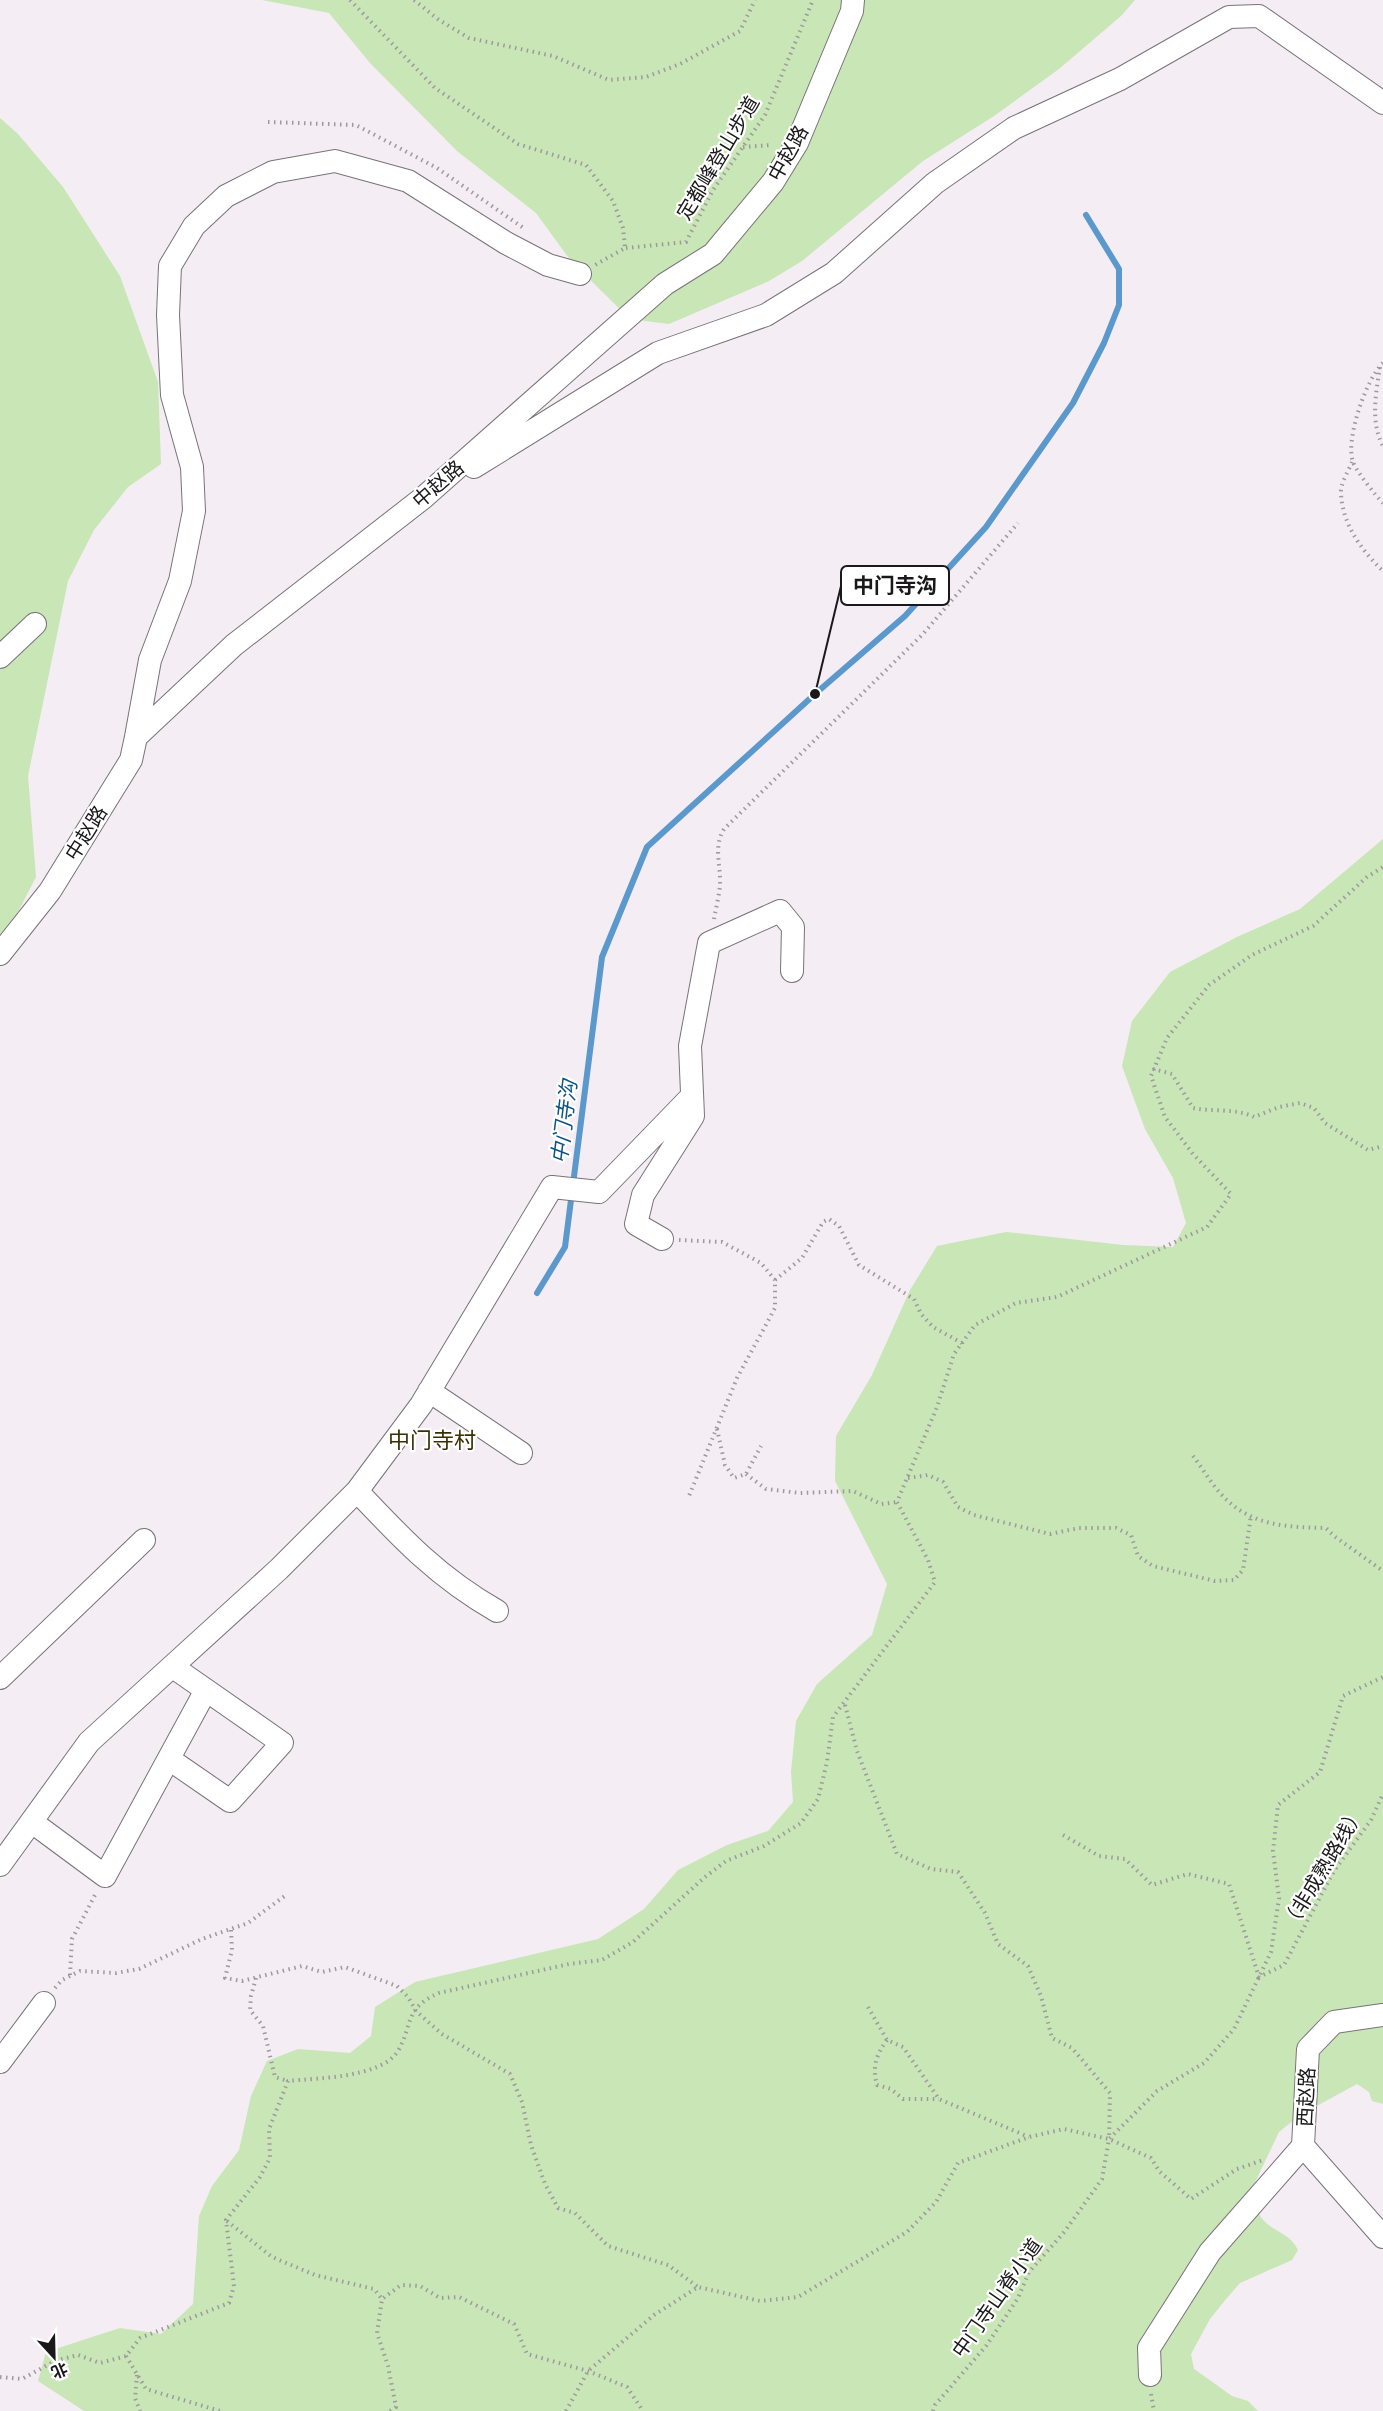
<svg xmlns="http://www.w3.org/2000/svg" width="1383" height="2411" viewBox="0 0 1383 2411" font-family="'Zilla Slab','Noto Sans SC',serif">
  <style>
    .green { fill: #c8e6b6 }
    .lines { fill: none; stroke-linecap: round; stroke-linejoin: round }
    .stream { stroke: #5b98cc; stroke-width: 6 }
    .minor-casing { stroke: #797379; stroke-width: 24 }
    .path { stroke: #9e999e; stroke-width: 4; stroke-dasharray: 1.5 4.5; stroke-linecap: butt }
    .minor { stroke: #fff; stroke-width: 22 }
    .labels { text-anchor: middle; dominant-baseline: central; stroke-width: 4.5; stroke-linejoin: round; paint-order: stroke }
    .street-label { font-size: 20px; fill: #1a181a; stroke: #fff }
    .water-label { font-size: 21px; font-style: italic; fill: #0c5485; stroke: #fff }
    .quarter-label { font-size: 22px; fill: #392f03; stroke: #fff }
    .leader { fill: none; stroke: #1a181a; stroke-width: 2 }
    .callout-dot { fill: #1a181a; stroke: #fff; stroke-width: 2 }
    .callout { fill: #fff; stroke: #1a181a; stroke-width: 2 }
    .callout-label { font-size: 21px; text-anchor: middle; font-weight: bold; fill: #1a181a }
  </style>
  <rect width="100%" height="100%" fill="#f4edf3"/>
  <path class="green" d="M262,0H1135L1121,16L1059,69L994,116L923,161L802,261L769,281L669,324L630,319L571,261L536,213L457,151L370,63L329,13Z
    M0,118L18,134L63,187L120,276L158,382L161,464L128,487L94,530L68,581L28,776L36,877L0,947Z
    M1383,839V2104L1372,2101L1369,2092L1357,2084L1300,2115L1279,2132L1250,2193C1254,2203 1258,2216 1266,2223C1278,2233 1291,2235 1298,2250L1292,2260L1240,2283L1226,2299L1210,2319L1191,2354L1194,2369L1232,2396L1248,2401L1258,2411H84L38,2381L46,2352L120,2328L161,2334L193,2304L199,2216L212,2186L239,2150L251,2096L267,2061L298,2049L350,2053L371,2036L375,2007L415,1982L598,1939L644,1909L678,1870L727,1845L768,1831L793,1802L791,1772L796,1721L817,1684L872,1635L887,1584L835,1481L836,1436L872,1375L910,1290L937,1246L1006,1232L1123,1245L1173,1247L1186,1223L1173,1178L1145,1129L1122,1066L1132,1021L1170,972L1237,937L1300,909Z"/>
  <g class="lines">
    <path class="stream" d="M537,1293L565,1247L602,957L647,847L815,694L905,616L986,527L1073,403L1104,343L1119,305V269L1086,215"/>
    <g class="minor-casing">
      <path id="minor" d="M474,467L658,353L766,315L834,273L935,183L1014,128L1120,79L1229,17L1259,16L1383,103
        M0,657L35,624
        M136,737L150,660L180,581L194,511L192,467L172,395L168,315L170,266L194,226L226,196L273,172L335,161L408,181L506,243L548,265L580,274
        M0,954L50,891L131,760L136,737L234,645L423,498L665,284L713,254L773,182L797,143L852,11L853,0
        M662,1239L636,1224L643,1195L693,1116L690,1046L709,943L780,911L793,927L792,971
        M429,1391L521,1453
        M357,1491C402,1539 439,1578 497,1611
        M0,1678L144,1540
        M169,1759L230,1801L282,1743L173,1667
        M32,1822L105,1876L206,1690
        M0,1865L89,1742L279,1569L357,1491L421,1405L552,1187L599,1192L692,1096
        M1383,2015L1334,2022L1308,2049L1303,2146L1383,2237
        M0,2062L44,2003
        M1150,2375L1149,2348L1210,2252L1303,2146"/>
    </g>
    <path class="path" d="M350,0L435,88L518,144L586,165L613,201L623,228L625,248L595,265
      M414,0L439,20L469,38L553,56L609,80L646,77L680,64L740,31L755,0
      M268,122L356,125L437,168L525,229
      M743,147L772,145
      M626,248L686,242L713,190L765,115L813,0
      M1383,363C1366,379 1345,440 1353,462C1356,471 1376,496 1383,503
      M1380,367C1376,393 1370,422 1383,446
      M1352,462C1349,470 1340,484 1341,493C1342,524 1362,551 1383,571
      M714,919C716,908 719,896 720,885C721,865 713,847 724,829L923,634L1018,523
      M1153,1069L1172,1074L1193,1108C1213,1112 1236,1108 1254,1117L1279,1107L1300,1103L1314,1108L1325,1123L1368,1150L1383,1146
      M679,1240L722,1242L761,1263L775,1280V1308L737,1378L689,1496
      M775,1280L802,1258L823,1222L829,1219L839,1226L859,1265L914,1299L921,1314L933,1327L962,1343
      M717,1429L725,1465L734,1478L746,1474L761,1446
      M1193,1456C1204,1470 1214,1489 1228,1501C1256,1527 1291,1527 1326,1528L1334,1536L1383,1571
      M746,1474L766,1489L800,1493L853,1491L881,1504L897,1502
      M908,1478L928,1475L943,1482L958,1507L974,1515L1050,1534L1079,1528H1116L1131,1535L1138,1556L1153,1566L1215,1581L1234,1580L1243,1570L1251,1515
      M845,1705L857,1751L897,1854L931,1869L958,1872L985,1913L998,1944L1028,1966L1041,1996L1052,2038L1072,2048L1110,2093L1109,2139
      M1063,1835L1099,1856L1125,1859L1152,1885L1188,1874L1229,1884L1259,1977L1284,1965L1334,1871L1371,1820L1383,1794
      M231,1930L232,1950L225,1978L242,1981L302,1966L322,1972L345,1967L397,1986L408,1997L416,2011L442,2034L510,2074L522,2102L531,2145L545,2184L558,2208L575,2213L608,2246L668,2265L698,2287
      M70,1975L72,1939L96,1893
      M256,1978L251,1996L250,2010L263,2026L275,2077L288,2081
      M55,1988L62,1980L80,1971L116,1973L139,1969L202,1939L248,1923L286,1895
      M868,2007L887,2040L903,2047L939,2099L1029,2137
      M887,2040C876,2055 872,2067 877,2085L891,2089L903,2099H939
      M227,2221L272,2257L315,2275L374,2289L382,2299
      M126,2356L146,2389L220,2411
      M137,2375L135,2398L140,2411
      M0,2377L22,2379L55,2361L78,2355L100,2363L126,2356L140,2338L229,2303L234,2286L226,2220L260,2177L270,2158L269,2129L288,2081C317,2078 381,2078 398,2051C413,2025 404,2008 439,1993L569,1964L602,1960L633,1942L705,1877L726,1861L764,1846L801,1823L818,1799L827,1762L833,1717L935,1582L928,1560L897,1502L937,1407L954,1354L975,1325L1016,1303L1057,1297L1207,1227L1231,1194L1193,1154L1165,1117L1151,1076L1167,1038L1209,985L1252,955L1313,926L1367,877L1383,867
      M1151,2394L1154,2411
      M390,2411L396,2407L388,2366L377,2333L382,2299L401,2285L420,2286L440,2298L459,2297L514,2324L527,2354L588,2371L627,2387L643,2411
      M566,2411L588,2371L654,2315L698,2287L760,2301L798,2297L907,2232L936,2202L958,2163L1029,2137L1064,2129L1109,2139L1151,2158L1159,2171L1191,2199L1237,2169L1263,2160
      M933,2411L935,2405L986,2346L1018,2298L1029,2272L1065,2231L1102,2179L1109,2139L1157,2091L1204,2063L1234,2029L1271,1952L1279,1898L1273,1851L1278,1805L1320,1772L1343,1696L1383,1677"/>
    <use href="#minor" class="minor"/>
  </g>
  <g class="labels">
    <g class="street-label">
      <text transform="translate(788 153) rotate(-61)">中赵路</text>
      <text transform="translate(718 158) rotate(-59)">定都峰登山步道</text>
      <text transform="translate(438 484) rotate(-41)">中赵路</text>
      <text transform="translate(86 833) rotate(-58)">中赵路</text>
      <text transform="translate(1323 1868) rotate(-59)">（非成熟路线）</text>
      <text transform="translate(1306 2097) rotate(-87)">西赵路</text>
      <text transform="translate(997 2298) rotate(-55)">中门寺山脊小道</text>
    </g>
    <g class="water-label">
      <text transform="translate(564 1122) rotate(-83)">中门寺沟</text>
    </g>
    <g class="quarter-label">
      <text x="432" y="1440">中门寺村</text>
    </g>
  </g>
  <path class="leader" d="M815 694L841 586"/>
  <circle class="callout-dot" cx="815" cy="694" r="6"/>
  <rect class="callout" x="841" y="566" width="108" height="39" rx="6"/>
  <g class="callout-label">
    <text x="895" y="593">中门寺沟</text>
  </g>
  <g transform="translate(54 2357) rotate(158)" stroke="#ffffff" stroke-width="4.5" paint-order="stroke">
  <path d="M0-4.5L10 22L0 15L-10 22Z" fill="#1a181a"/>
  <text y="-9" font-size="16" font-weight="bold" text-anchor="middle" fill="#1a181a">北</text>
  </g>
</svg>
